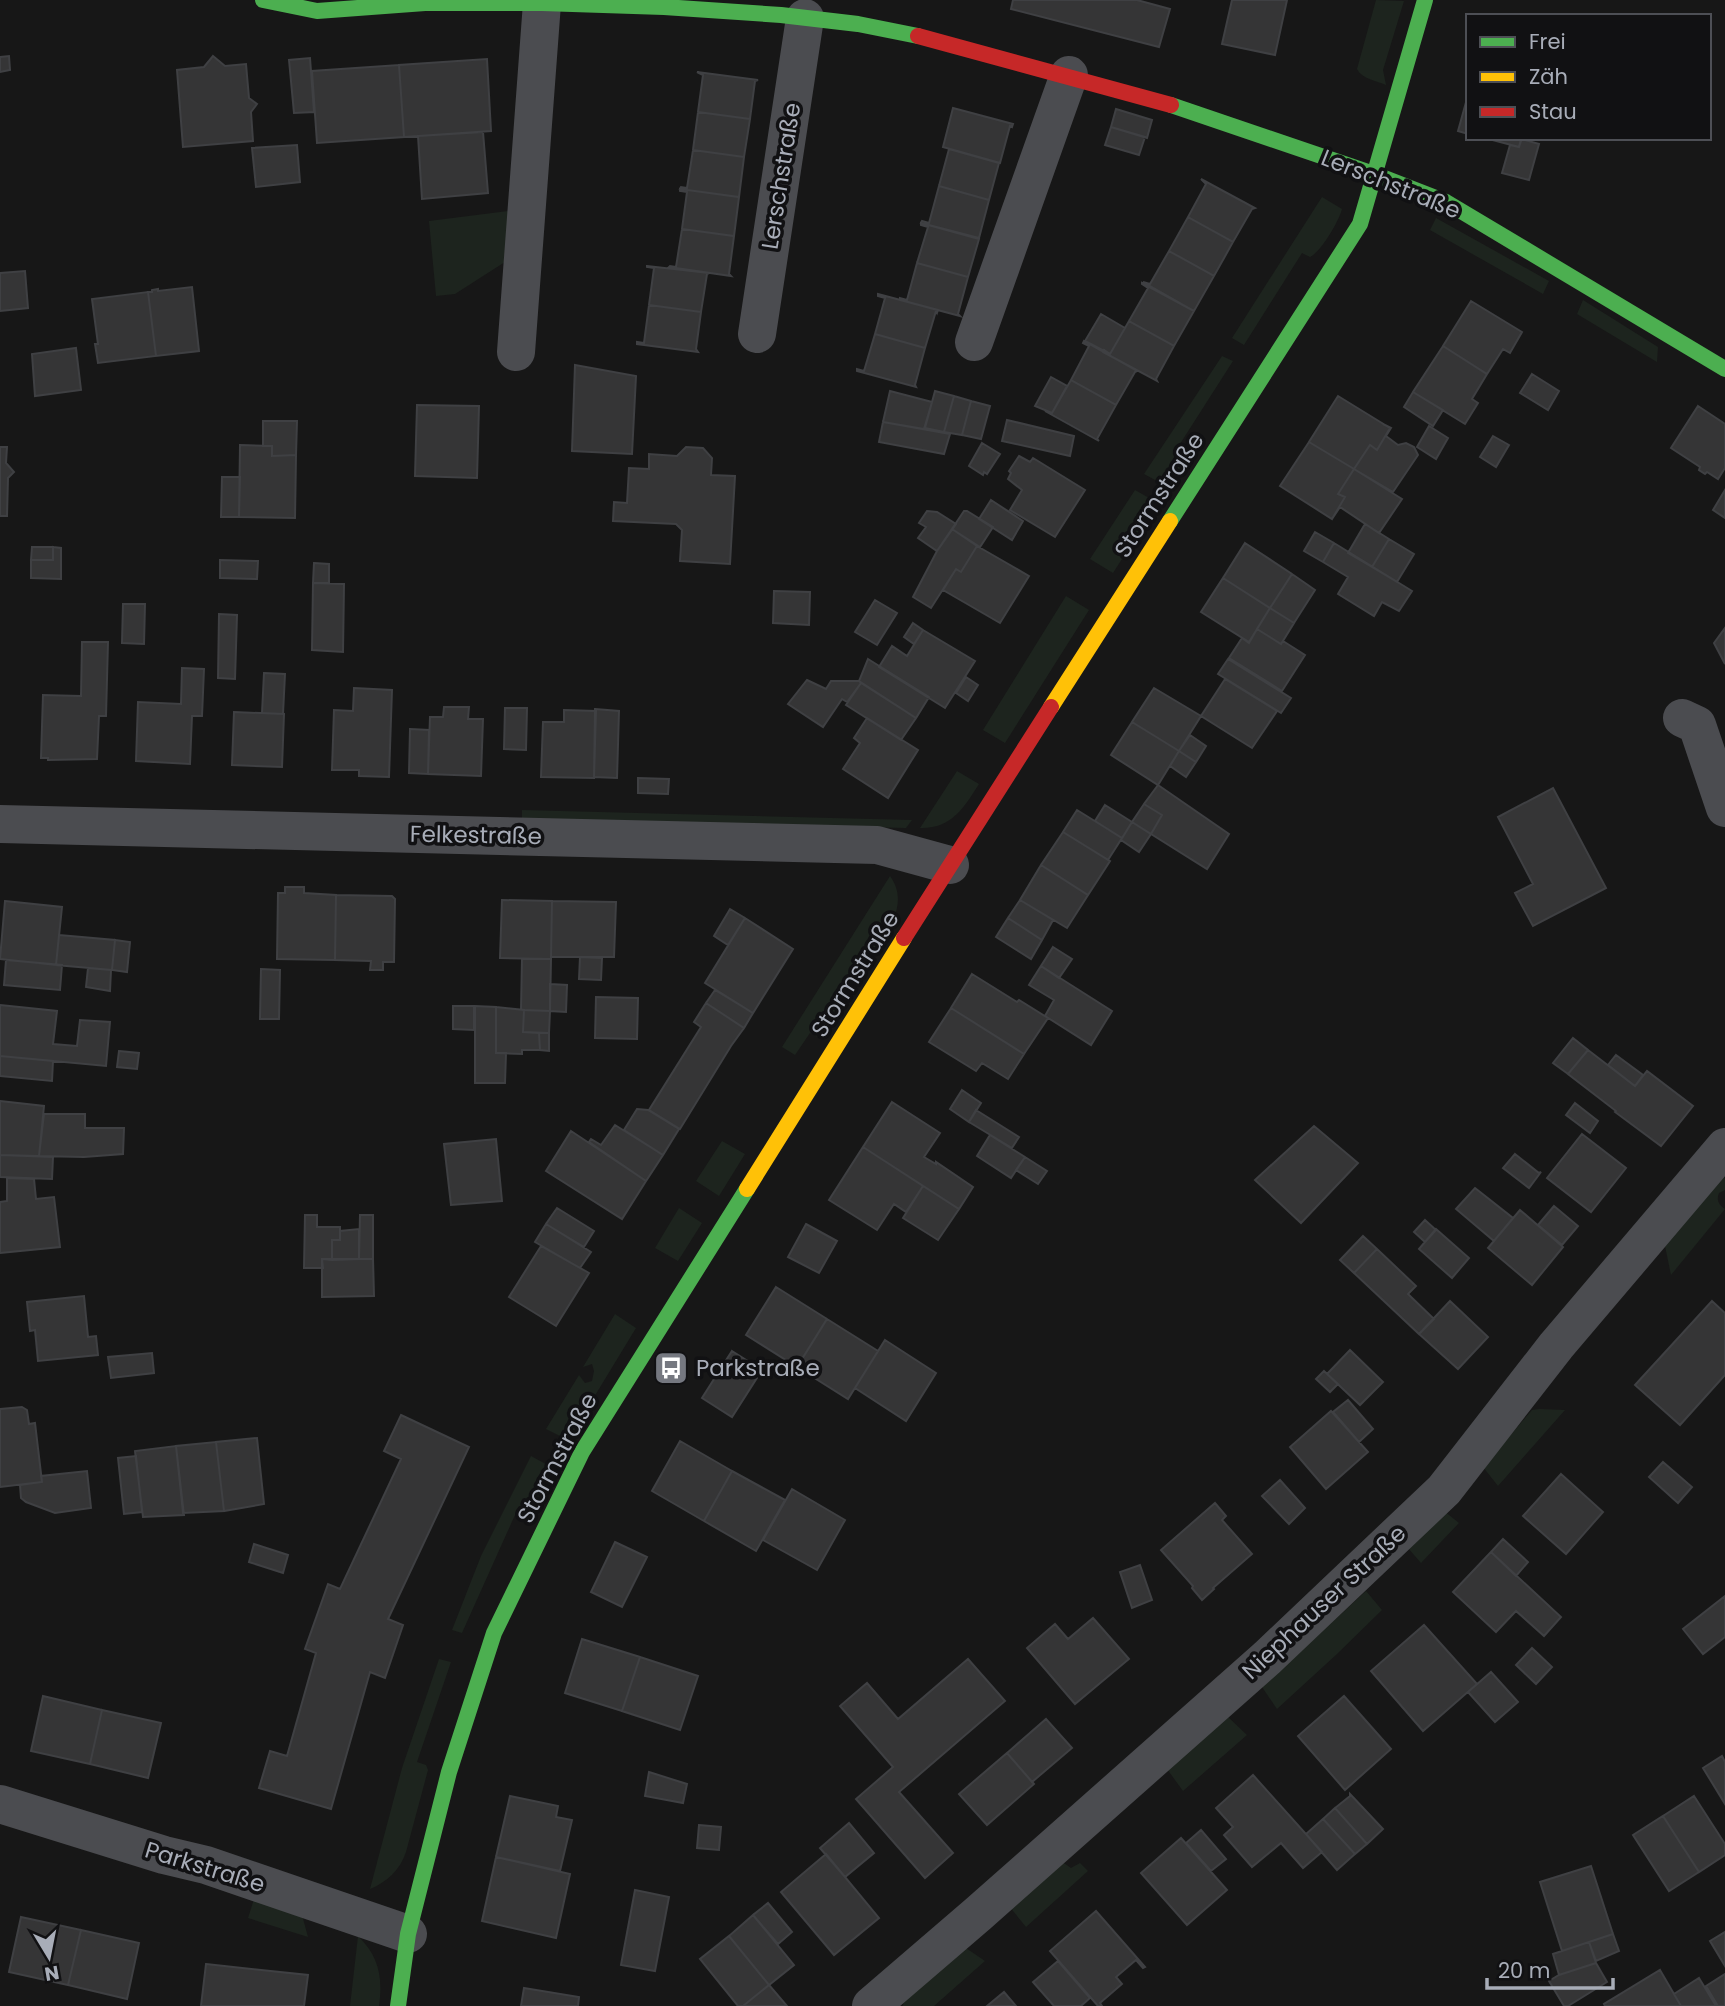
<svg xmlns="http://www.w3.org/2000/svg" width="1725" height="2006" viewBox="0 0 1725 2006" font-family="Poppins,sans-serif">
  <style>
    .green { fill: #1d241e }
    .building { fill: #353536; stroke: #3f4043; stroke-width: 2 }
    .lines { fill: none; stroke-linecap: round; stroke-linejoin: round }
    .street { stroke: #4b4c50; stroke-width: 38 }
    .fast { stroke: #4caf50; stroke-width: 16 }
    .slow { stroke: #ffc107; stroke-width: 16 }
    .jam { stroke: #c62828; stroke-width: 16 }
    .labels { text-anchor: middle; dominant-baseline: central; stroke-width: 7; stroke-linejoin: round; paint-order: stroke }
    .street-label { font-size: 23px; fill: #a8adb8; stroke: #111113 }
    .poi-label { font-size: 23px; fill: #a8adb8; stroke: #111113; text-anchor: start }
  </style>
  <rect width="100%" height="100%" fill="#171717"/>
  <path class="green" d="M1376,0L1404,1L1383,70L1386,85C1377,81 1362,79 1357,69Z
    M1322,197L1342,209C1339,221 1321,252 1310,257L1302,253L1244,345L1232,338Z
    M515,210L511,258L455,294L436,296L429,221Z
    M1436,218L1549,281L1543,294L1430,230Z
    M1583,300L1658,347L1657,362L1577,314Z
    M1222,356L1233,361L1178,447L1186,453L1187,458L1168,487L1144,474Z
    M1135,490L1158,503L1113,573L1090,559Z
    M1066,596L1089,610L1005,743L983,730Z
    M957,771L979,784C964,808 951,829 920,828Z
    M522,810L912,820L906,828L522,819Z
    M890,876C900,890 900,904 893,920L818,1037L810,1033L795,1055L782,1047Z
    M722,1141L745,1154L719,1196L696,1181Z
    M1722,1174L1725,1179V1190L1719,1193C1716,1200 1719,1205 1725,1209L1671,1275L1665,1246Z
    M679,1208L702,1223L678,1261L655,1248Z
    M615,1314L636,1328L568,1440L546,1429L579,1375L585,1383L592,1381L594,1371L592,1364L583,1367Z
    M1539,1409L1565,1410L1498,1486L1483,1467L1532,1410Z
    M531,1456L553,1468L533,1506L529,1509L519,1506L462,1633L452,1630L481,1556Z
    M1444,1511L1459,1523L1421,1563L1408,1548Z
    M1366,1591L1382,1610L1337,1654L1277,1709L1262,1687Z
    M439,1659L451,1662L417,1762L426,1765L428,1770L406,1852C400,1870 387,1882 370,1889L402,1768Z
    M1228,1717L1247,1735L1183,1791L1167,1769Z
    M1061,1861L1071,1868L1080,1863L1088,1871L1026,1927L1009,1906Z
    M254,1899L302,1915L308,1937L248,1918Z
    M358,1936C379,1956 383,1978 379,2006H350Z
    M963,1946L985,1961L934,2006H903L904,1996Z"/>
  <path class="building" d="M1013,0H1137L1170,9L1159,47L1011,9Z
    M1232,0H1287L1275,55L1222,44Z
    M9,56L10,70L0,72V57Z
    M213,56L225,66L246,64L249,98L257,104L251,112L253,141L183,147L177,70L204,67Z
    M310,58L314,112L294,113L289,60Z
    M487,59L491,131L404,137L399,65Z
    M399,65L404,137L317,143L312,71Z
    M697,72L758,80L755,81L750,119L698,112L703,75Z
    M1468,95V134L1458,131Z
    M953,108L1013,124L1012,127L1010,126L1000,163L943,147Z
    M1116,109L1152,120L1147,138L1111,127Z
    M698,112L750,119L744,157L693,150Z
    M1111,127L1145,137L1139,155L1105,145Z
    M483,132L488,193L422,199L418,136Z
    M1485,138H1522L1519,147Z
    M1521,139L1539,144L1529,180L1502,173L1510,145L1519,147Z
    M297,145L300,182L256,187L252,148Z
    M949,149L999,163L989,200L939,186Z
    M693,150L744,157L739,197L680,189L681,187L687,188Z
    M1201,179L1255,208L1252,209L1233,242L1188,217L1206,184Z
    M939,186L989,200L979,238L921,223L922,221L929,223Z
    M680,189L739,197L734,236L682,229L687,192L680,191Z
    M1188,217L1233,242L1214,276L1169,251Z
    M921,223L979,239L968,277L917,263L928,227L921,225Z
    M682,229L734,236L729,274L731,276L669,267L670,266L676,267Z
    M1169,251L1214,276L1194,311L1143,282L1150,284Z
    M917,263L968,277L958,314L960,316L900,300V298L907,300Z
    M647,266L709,273L707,274L701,312L649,305L654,268L647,267Z
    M25,271L28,308L0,311V273Z
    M1142,283L1194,311L1174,346L1129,321L1148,288L1142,284Z
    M192,287L199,351L156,356L148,292H152V290L158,289V291Z
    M148,292L156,356L98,363L95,344H98L92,299Z
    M878,294L938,310L937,313L936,311L925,348L875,334L885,298L878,296Z
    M1471,301L1522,332L1510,353L1503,349L1487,374L1443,346Z
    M649,305L701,312L696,349L698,352L637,344V342L644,343Z
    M1101,314L1125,328L1110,354L1085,341Z
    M1129,321L1174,346L1156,379L1157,381L1103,352L1104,350L1110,354Z
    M875,334L925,348L915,385L916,387L857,371V369L864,371Z
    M1084,341L1137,371L1135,372L1116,405L1071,380L1089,346L1083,343Z
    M1443,346L1487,374L1472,399L1478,403L1465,424L1413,392Z
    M76,348L81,390L35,396L32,354Z
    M575,365L636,376L632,454L572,451Z
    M1532,374L1559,391L1548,410L1520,393Z
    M1051,377L1067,386L1052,413L1035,406Z
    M1071,380L1116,405L1097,439L1099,441L1045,411L1052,413Z
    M890,391L932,402L924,429L883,422Z
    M935,391L954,396L944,432L925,428Z
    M1413,392L1443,410L1433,426L1404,407Z
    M954,396L971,401L962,435L944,432Z
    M1338,396L1390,428L1377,450L1370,445L1354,469L1309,442Z
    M971,401L990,406L981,439L962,435Z
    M417,405L479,406L477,478L415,476Z
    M1698,406L1725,424V468L1718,479L1707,472L1705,474L1699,470L1700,467L1671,448Z
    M1007,420L1074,436L1070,456L1002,441Z
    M263,421H297L296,455L272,456V446H263Z
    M883,422L950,434L944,454L879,442Z
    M1383,424L1391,428L1386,436L1398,445L1406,443L1414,447L1418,455L1393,492L1354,469L1370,445L1377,450L1390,428Z
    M1429,426L1448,438L1436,459L1417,447Z
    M1493,436L1509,445L1496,467L1480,457Z
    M1309,442L1354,469L1338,494L1345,497L1332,519L1280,486Z
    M982,443L1000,454L987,474L984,472L983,475L969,466Z
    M240,445L272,446V456L296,455L295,518L239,517Z
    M0,447H7L6,463L14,472L8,478L7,516H0Z
    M686,447L703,448L712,458L711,475L735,476L730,564L680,561L682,530L676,524L613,521L614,502L627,503L629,468L649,469V454L677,456Z
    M1019,456L1030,462L1033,458L1085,490L1055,537L1010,510L1022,490L1008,479L1011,473L1009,471Z
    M1354,469L1402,499L1379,533L1340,507L1332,519L1345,497L1338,494Z
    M222,477H240L239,517H221Z
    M1725,490V518L1713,510Z
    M991,500L1023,521L1012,540L979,519Z
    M927,511L937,512L956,524L937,551L918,538L926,527L919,523Z
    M964,511H967L993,527L980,547L952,529Z
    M1365,524L1389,539L1372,567L1348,553Z
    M952,529L977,546L961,572L956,569L931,608L913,597L937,551Z
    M1315,532L1334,543L1323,562L1304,551Z
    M1389,539L1414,554L1397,582L1372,567Z
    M1245,543L1292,574L1270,608L1223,578Z
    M1334,543L1412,591L1399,611L1382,602L1374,616L1338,594L1348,577L1323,562Z
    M977,546L1029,576L1000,623L943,590L956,569L961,572Z
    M32,547H53V560H31Z
    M53,547L61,548V579L31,578V560H53Z
    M220,560L258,561L257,579L220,578Z
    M314,563L329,564V583H313Z
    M1292,574L1315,590L1294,623L1270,608Z
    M1223,578L1270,608L1249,642L1201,612Z
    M313,583L344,584L343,652L312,650Z
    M774,591L810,592L809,625L773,623Z
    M875,600L897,613L877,645L855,632Z
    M123,604H145L144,644L122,643Z
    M1270,608L1294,623L1281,644L1257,629Z
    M219,614L237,615L235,679L218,678Z
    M913,623L923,630L914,644L904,637Z
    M1725,628V664L1714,643Z
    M1257,629L1281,644L1283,641L1305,655L1282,691L1229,658L1242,638L1249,643Z
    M923,630L975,661L945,708L879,667L892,646L907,656Z
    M82,642H108L106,716H99L97,759L48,760V758H41L43,695L81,696Z
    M868,659L929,697L916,718L859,681Z
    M1228,659L1291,698L1281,713L1218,674Z
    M182,668L204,669L202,716H192L190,764L136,761L138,702L181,704Z
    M264,673L285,674L283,714L262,713Z
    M966,677L978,685L968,701L956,693Z
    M1225,679L1277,711L1252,748L1201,716Z
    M807,680L826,689L831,681H859L861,683L847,702L842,699L823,727L788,704Z
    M861,683L916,718L901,740L846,705Z
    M354,688L392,690L389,777L359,776V770H332L334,710L353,711Z
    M1154,688L1201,716L1179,751L1132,722Z
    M444,707H469L468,719H483L481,776L428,774L430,717H443Z
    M505,708H527L526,750L504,749Z
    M595,709L619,711L617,778L594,777Z
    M564,710L596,711L594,778L541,777L543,722H564Z
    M234,712L284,714L282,767L232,765Z
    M867,718L918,750L888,798L843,769L860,743L854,738Z
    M1132,722L1179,751L1158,785L1111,755Z
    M410,729L429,730L428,774L409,773Z
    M1190,735L1206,746L1196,762L1179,751Z
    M1179,751L1196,762L1186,777L1170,766Z
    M638,778L669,779L668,794L638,793Z
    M1158,785L1229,834L1207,869L1151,834L1162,815L1144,804Z
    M1553,788L1606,888L1533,926L1515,893L1533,884L1498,817Z
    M1144,804L1162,815L1151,834L1132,822Z
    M1105,805L1132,822L1122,838L1095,821Z
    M1077,810L1122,838L1108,860L1063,832Z
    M1132,822L1151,834L1139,852L1121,840Z
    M1063,832L1110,861L1088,895L1041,865Z
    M1041,865L1088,895L1067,928L1020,900Z
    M285,887H304V893L336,895L335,960L277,959L278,893H285Z
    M336,895L392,896L395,899L394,962H383V970H370L371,961L335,960Z
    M502,900L552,901L551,959L500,958Z
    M1020,900L1053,920L1042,940L1008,918Z
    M5,901L62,907L56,965L0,959Z
    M552,901L616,902L614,957H551Z
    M730,909L745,918L728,945L714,936Z
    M745,918L793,949L753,1013L705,983Z
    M1008,918L1042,940L1031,959L996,937Z
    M59,935L115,940L112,970L56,965Z
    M115,940L130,942L127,972L112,970Z
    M1053,947L1072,959L1059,978L1041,966Z
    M580,957L602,958L601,980L579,979Z
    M522,959H551L550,1011L521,1010Z
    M6,960L62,965L60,990L4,985Z
    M1041,966L1112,1011L1091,1045L1045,1016L1054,1000L1029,985Z
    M88,968L111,970L110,991L86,987Z
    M261,969L280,970L279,1019H260Z
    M972,974L1017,1002L1019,1000L1048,1018L1024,1054L951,1008Z
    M550,984L567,985L566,1012L550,1011Z
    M715,990L753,1013L744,1028L706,1003Z
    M596,997L638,998L637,1039L595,1038Z
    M706,1003L744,1028L731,1046L680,1129L649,1110L701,1027L694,1022Z
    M0,1005L57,1011L53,1044L77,1046L80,1020L110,1022L106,1066L0,1056Z
    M453,1006H474V1030L453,1029Z
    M475,1006L496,1007V1053H506L505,1083H475Z
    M496,1007L524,1010L523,1032L539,1033L540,1050H522V1054L496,1053Z
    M951,1008L1024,1054L1008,1079L982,1063L976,1071L929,1042Z
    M524,1010L550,1011L549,1033L523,1032Z
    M539,1033H549V1051L540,1050Z
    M1573,1038L1588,1050L1568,1074L1553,1063Z
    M1588,1050L1635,1086L1647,1071L1693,1106L1661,1146L1615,1112L1616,1111L1568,1074Z
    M119,1051L139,1053L137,1069L117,1067Z
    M1616,1055L1643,1075L1635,1086L1608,1065Z
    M0,1056L53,1061L52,1081L0,1076Z
    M962,1090L981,1103L969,1122L950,1109Z
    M0,1101L44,1106L39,1156L0,1155Z
    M892,1102L940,1133L924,1157L936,1164V1162L973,1187L959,1209L863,1147Z
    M1575,1103L1598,1121L1590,1133L1566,1115Z
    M637,1109L648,1110L679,1129L663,1155L624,1130Z
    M976,1110L1019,1137L1012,1148L969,1122Z
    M44,1114H85V1128H124L123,1154L84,1157L39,1156Z
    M615,1125L663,1155L646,1181L589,1142L591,1139L601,1145Z
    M1314,1126L1358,1163L1301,1223L1255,1180Z
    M571,1131L646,1181L622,1219L546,1171Z
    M1582,1134L1626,1168L1591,1212L1547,1178Z
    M990,1135L1025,1157L1011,1178L977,1156Z
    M496,1139L502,1201L451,1205L444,1144Z
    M863,1147L923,1186L906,1212L894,1204L877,1230L829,1200Z
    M1515,1154L1539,1173L1541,1172L1529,1188L1503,1168Z
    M0,1155L53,1157L52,1179L0,1177Z
    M1025,1157L1047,1171L1038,1184L1016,1170Z
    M7,1178L34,1179L36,1199L54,1197L60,1247L0,1253V1202L7,1201Z
    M923,1186L959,1209L938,1240L903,1218Z
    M1475,1188L1513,1218L1494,1241L1456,1209Z
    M1554,1206L1578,1226L1562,1245L1538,1225Z
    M557,1208L594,1231L584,1247L546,1224Z
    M1520,1210L1563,1247L1532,1285L1488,1248Z
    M305,1215H317V1227H340V1240H332V1260L322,1259L323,1268H304Z
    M360,1215H373V1259H359Z
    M1425,1220L1436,1230L1425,1242L1414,1232Z
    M546,1224L591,1252L580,1268L535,1242Z
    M806,1224L837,1241L819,1273L788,1257Z
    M359,1229V1259L332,1260V1240H340V1231Z
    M1436,1229L1469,1258L1452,1278L1419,1249Z
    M1363,1236L1377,1249L1354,1273L1340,1260Z
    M541,1246L589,1273L556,1326L509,1297Z
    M1377,1249L1416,1286L1408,1294L1434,1319L1419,1334L1354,1273Z
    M322,1259H373L374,1296L322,1297Z
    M776,1287L827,1319L797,1367L746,1335Z
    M84,1296L88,1337L96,1336L98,1355L38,1361L35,1330L30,1331L27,1302Z
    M1450,1301L1488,1337L1458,1369L1419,1334Z
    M1712,1301L1725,1313V1375L1680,1425L1635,1385Z
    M827,1319L878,1351L848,1399L797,1367Z
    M885,1340L936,1373L906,1421L855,1388Z
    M1350,1350L1383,1382L1360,1405L1327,1374Z
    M732,1351L762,1370L732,1417L702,1398Z
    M152,1353L154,1373L111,1378L108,1357Z
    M1324,1371L1338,1384L1330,1392L1316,1379Z
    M1348,1400L1373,1429L1359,1442L1333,1412Z
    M22,1407L27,1410L29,1424L35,1423L42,1482L0,1487V1409Z
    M1331,1411L1368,1452L1326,1489L1290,1447Z
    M401,1415L469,1447L388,1619L403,1625L385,1678L370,1672L331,1809L259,1788L270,1751L287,1756L316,1653L305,1649L328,1584L340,1589L401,1459L384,1451Z
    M257,1438L264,1504L224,1511L216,1442Z
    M680,1441L732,1471L704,1521L652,1491Z
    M216,1442L224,1511L183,1513L176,1446Z
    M176,1446L184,1515L143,1517L135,1451Z
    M136,1456L142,1512L124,1514L118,1458Z
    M1663,1462L1692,1487L1678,1503L1649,1477Z
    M87,1471L91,1508L55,1513L26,1502L21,1498L20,1485L42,1482L41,1476Z
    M732,1471L785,1500L756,1551L704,1521Z
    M1561,1474L1603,1512L1566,1554L1523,1516Z
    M1280,1480L1305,1508L1289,1524L1262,1496Z
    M792,1489L845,1520L817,1570L763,1540Z
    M1215,1503L1226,1516L1222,1520L1252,1554L1213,1588L1214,1589L1202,1600L1192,1588L1193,1586L1161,1550Z
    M1503,1539L1528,1562L1516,1576L1491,1552Z
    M615,1542L647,1557L622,1607L591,1592Z
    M254,1544L288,1555L283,1573L249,1562Z
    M1491,1552L1561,1617L1544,1636L1516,1611L1496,1632L1453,1592Z
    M1140,1565L1152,1600L1132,1608L1120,1572Z
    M1725,1596V1637L1703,1654L1683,1629Z
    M1093,1618L1129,1659L1075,1704L1027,1648L1055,1624L1068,1639Z
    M1424,1625L1477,1684L1423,1731L1371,1671Z
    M582,1639L640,1657L622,1711L565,1693Z
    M1532,1648L1552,1667L1536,1684L1516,1665Z
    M640,1657L698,1676L680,1730L622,1711Z
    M968,1659L1005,1701L899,1792L953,1853L925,1878L856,1799L893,1767L840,1706L867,1683L898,1719Z
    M1491,1672L1518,1702L1495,1722L1468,1692Z
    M43,1696L102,1710L90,1764L31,1751Z
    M1344,1696L1391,1749L1345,1790L1298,1736Z
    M102,1710L161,1723L148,1778L90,1764Z
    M1046,1719L1072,1748L1032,1782L1007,1753Z
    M1007,1753L1034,1784L987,1825L959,1794Z
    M1722,1756L1725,1762V1804L1703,1768Z
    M649,1772L687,1784L683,1803L645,1796Z
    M1253,1775L1322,1852L1303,1868L1281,1843L1252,1867L1224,1835L1233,1827L1216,1808Z
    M1350,1794L1383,1829L1367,1844L1335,1808L1350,1796Z
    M510,1796L558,1806L556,1817L572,1820L560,1871L496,1857Z
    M1694,1796L1725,1844V1855L1699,1872L1663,1816Z
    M1335,1808L1367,1844L1355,1854L1323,1819Z
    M1663,1816L1699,1872L1669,1891L1633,1835Z
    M1323,1819L1355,1854L1337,1870L1306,1834Z
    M849,1823L874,1853L845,1877L820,1848Z
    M699,1825L721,1827L719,1850L697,1848Z
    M1201,1830L1226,1859L1211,1871L1186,1843Z
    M1181,1838L1227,1890L1187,1925L1141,1873Z
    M826,1854L879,1918L834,1955L781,1892Z
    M496,1857L570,1874L556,1938L482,1921Z
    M1591,1866L1613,1934L1562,1951L1540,1882Z
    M635,1890L669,1897L655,1971L621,1965Z
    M768,1903L792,1932L778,1944L753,1915Z
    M1096,1911L1145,1967L1143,1968L1136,1960L1116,1977L1122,1984L1100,2003L1102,2006H1098L1050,1951Z
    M753,1915L794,1965L769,1985L729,1936Z
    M21,1917L81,1930L68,1985L9,1972Z
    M81,1930L139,1943L127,1999L68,1985Z
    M1725,1932V1966L1710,1941Z
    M1613,1934L1619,1951L1596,1961L1589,1942Z
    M729,1936L769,1985L743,2006H738L700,1959Z
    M1589,1942L1596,1963L1559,1975L1553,1954Z
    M1058,1961L1090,1998L1081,2006H1054L1033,1982Z
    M1596,1963L1607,1982L1568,2006H1564L1549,1981L1559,1975Z
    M206,1964L308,1975L304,2006H201Z
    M1660,1970L1681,2006H1605L1604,2004Z
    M1725,1974V2006H1718L1706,1986Z
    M1699,1978L1716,2006H1681L1674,1994Z
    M769,1985L787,2006H743Z
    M524,1988L579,1997L578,2006H521Z
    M1004,1992L1016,2006H987Z"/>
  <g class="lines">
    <path class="street" d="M757,334L805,18
      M974,342L1069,75
      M516,352L542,3
      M1682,718L1697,725L1725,808
      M0,824L877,845L950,865
      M0,1804L164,1855L206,1865L408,1934
      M871,2006L978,1914L1267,1658L1444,1490L1556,1346L1725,1147"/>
    <path class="fast" d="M263,0L317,11L425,3H542L664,7L781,15L858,24L918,36
      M1171,105L1374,174L1446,202L1725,369
      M1170,521L1360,224L1425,0
      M398,2006L408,1934L449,1772L494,1633L582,1452L747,1189"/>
    <path class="slow" d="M1051,707L1170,521
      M747,1189L904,938"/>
    <path class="jam" d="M918,36L1171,105
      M904,938L1051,707"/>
  </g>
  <defs>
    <g id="bus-square" transform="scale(1.75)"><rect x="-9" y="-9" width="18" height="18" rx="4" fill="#757880" stroke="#111113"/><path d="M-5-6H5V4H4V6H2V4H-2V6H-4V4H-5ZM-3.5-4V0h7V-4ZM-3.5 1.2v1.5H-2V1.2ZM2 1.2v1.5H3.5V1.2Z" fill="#fff"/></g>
  </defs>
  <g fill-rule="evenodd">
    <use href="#bus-square" x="671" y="1368"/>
  </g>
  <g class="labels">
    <g class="street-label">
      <text transform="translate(781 176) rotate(-81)">Lerschstraße</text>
      <text transform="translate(1391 184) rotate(22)">Lerschstraße</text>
      <text transform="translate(1159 495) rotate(-57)">Stormstraße</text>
      <text transform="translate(476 835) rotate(1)">Felkestraße</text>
      <text transform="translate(855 974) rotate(-58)">Stormstraße</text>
      <text transform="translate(557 1458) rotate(-62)">Stormstraße</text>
      <text transform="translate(1324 1602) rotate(-43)">Niephauser Straße</text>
      <text transform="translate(205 1867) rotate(17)">Parkstraße</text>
    </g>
    <g class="poi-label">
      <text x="696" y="1368">Parkstraße</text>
    </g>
  </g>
  <rect x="1466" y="14" width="245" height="126" fill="#111113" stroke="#4d4f55" stroke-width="2"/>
  <rect x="1480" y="37" width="35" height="10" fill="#4caf50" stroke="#4d4f55" stroke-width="2"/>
  <text x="1529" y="49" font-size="21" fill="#a8adb8">Frei</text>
  <rect x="1480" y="72" width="35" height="10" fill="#ffc107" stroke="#4d4f55" stroke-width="2"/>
  <text x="1529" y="84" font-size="21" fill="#a8adb8">Zäh</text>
  <rect x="1480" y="107" width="35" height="10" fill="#c62828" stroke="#4d4f55" stroke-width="2"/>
  <text x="1529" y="119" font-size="21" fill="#a8adb8">Stau</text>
  <g transform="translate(49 1957) rotate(170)" stroke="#111113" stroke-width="5" paint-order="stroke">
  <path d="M0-5L12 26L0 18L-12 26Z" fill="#a8adb8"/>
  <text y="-10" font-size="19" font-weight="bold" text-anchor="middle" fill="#a8adb8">N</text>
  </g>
  <path d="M1487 1978v10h126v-10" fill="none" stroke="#a8adb8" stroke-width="3.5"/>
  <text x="1498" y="1978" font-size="21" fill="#a8adb8" stroke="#111113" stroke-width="5" paint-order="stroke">20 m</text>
</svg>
